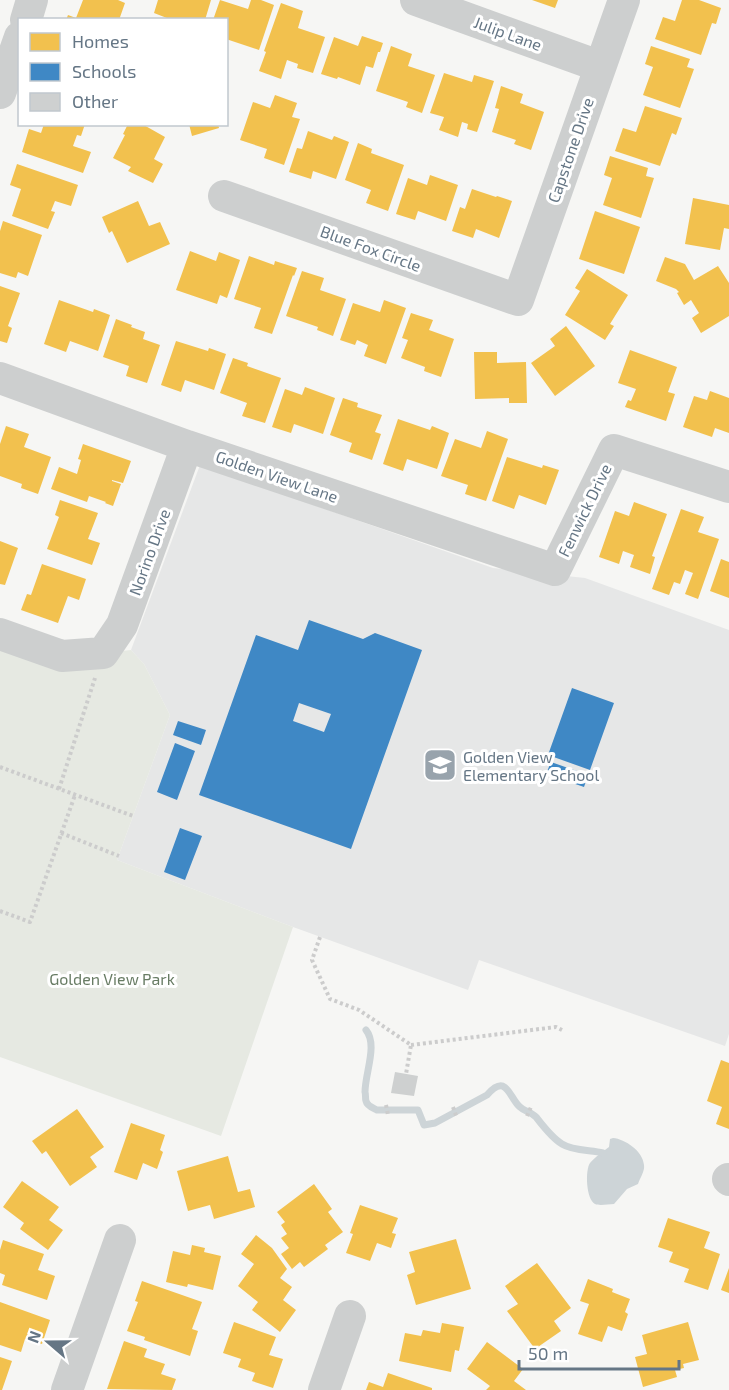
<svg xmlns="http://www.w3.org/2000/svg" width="729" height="1390" viewBox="0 0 729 1390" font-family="'Exo 2',sans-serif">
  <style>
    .built { fill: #e6e7e7 }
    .green { fill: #e6e9e2 }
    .water { fill: #cdd4d7 }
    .homes { fill: #f2c14e }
    .schools { fill: #3f88c5; fill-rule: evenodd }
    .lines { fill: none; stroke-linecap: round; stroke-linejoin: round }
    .stream { stroke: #cdd4d7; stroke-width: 7 }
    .building { fill: #ced0d0 }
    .path { stroke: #ccc; stroke-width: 4; stroke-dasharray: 3 3; stroke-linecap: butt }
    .minor { stroke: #cdcfcf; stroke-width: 32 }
    .labels { text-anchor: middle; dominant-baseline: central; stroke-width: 6; stroke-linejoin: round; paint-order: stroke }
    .street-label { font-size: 16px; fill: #657685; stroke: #fff }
    .poi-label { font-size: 16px; fill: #657685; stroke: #fff; text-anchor: start }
    .park-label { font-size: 16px; fill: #687c64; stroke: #fff }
  </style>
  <rect width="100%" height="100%" fill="#f6f6f4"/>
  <path class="built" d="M200,465L493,568L585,578L729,630V1034L725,1046L479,960L468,990L293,927L117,860L170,715L144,664L131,650Z"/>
  <path class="green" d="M0,634L103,653L131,650L144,664L170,715L117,860L293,927L221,1136L0,1057Z"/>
  <path class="water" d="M613,1138C625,1139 643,1151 644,1165C645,1171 640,1178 638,1184L627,1189L614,1204C608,1204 600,1206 595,1204C586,1199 585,1170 590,1163C595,1157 604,1151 609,1147L610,1139Z"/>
  <path class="homes" d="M83,0H118L125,3L119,20H66L68,15L76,18Z
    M158,0H211L205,20H172L154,13Z
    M220,0L248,9L251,0H261L274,5L259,50L226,39V20H213Z
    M532,0H558L555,8Z
    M682,0H699L721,8L716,24L712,23L701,55L655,39L663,17L675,21Z
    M281,3L303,11L298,28L325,37L313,73L297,68L298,64L287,60L281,79L259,71L266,52L264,51Z
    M362,36L383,43L380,52H378L373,68L366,66L360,85L338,77L337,79L321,74L334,37L358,46Z
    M391,46L412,54L408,66L435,75L422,113L406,107L408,102L376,91Z
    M651,46L690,59L687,67L694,69L680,108L643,95L653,67L645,64Z
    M444,73L472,82L474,75L494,81L477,132L467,129L468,124L462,122L458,137L439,130L444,117L430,113Z
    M501,86L523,94L520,103L544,112L531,150L514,144L516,140L492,132L499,109L495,108Z
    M275,95L297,103L292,117L300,119L284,165L264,158L267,149L240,140L253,102L270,108Z
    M645,106L682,118L676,135L672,133L660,166L615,151L623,128L636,132Z
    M44,124H85L81,136L77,135L73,146L91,152L83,173L22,152L29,129L41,133Z
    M128,124H142L165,137L154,159L163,164L153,183L128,171L131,167L113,158L125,135L123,134Z
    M189,124H218L219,128L192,136Z
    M308,131L332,140L334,136L349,142L336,179L313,171L311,179L289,172L297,148L302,149Z
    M358,143L372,149L371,153L404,165L388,211L366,203L371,190L345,180Z
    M610,156L648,168L646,176L654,178L641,218L603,205L612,178L604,175Z
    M17,164L78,185L71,206L55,201L51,211L55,212L48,229L12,216L21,189L10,185Z
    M430,175L458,185L446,221L418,211L415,220L396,214L408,178L427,185Z
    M472,189L496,197L497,196L512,201L499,238L476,229L473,238L452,231L460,207L465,209Z
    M693,198L729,205V229L724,228L720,250L685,244Z
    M138,201L149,226L160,222L170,244L127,263L112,231L109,233L102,217Z
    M595,211L640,227L624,274L579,259Z
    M3,221L42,235L28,276L18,272L16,278L0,273V231Z
    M190,251L216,261L219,252L240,260L227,298L220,295L217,304L176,290Z
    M249,256L274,265L275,261L297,268L294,276L293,275L272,334L254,328L261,308L234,299Z
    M665,257L685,264L694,280L718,266L729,283V316L701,333L692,318L699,313L691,300L684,305L677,293L679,292L676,289L656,281Z
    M587,269L628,295L610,324L614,326L605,340L565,315L580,291L575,288Z
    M302,271L324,278L320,290L346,299L333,336L317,330L318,327L286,316Z
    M0,286L20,293L8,326L12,328L7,343L0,341Z
    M59,300L93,312L94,309L110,315L98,351L70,341L66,352L44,344Z
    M384,300L406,308L386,364L364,356L368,345L357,340L355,345L340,340L353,303L380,312Z
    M411,313L433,320L429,330L454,339L441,377L424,371L425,367L401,358L408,340L402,338Z
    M116,319L132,325L131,327L145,332L143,339L160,345L147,383L126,376L129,366L103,357Z
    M566,326L595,366L555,396L531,363L555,346L550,339Z
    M176,341L208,351L209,348L226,354L214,390L185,380L181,392L161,385Z
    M630,350L677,367L668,392L675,394L666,421L625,407L628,400L631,401L636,389L618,383Z
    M474,352H497V363L526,362L527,403H509V398L475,399Z
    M233,358L248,363L247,366L281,378L265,423L242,416L247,403L220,393Z
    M305,387L335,398L323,434L294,424L291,433L272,427L285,389L302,395Z
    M710,391L729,398V433L715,428L712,437L683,427L694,396L707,400Z
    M343,398L358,403L357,407L382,415L375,432L381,434L372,460L349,452L352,443L330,435Z
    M398,419L430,430L432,426L449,433L437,469L407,459L403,471L383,464Z
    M6,426L29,434L24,447L51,457L38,494L21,488L22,484L0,476V444Z
    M487,431L508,439L486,501L465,494L468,485L441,476L455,439L481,448Z
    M83,444L131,461L123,483L112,480V481L121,484L113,506L105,503L106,502L89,496L87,502L51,489L59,467L77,474L81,460L78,459Z
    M507,457L542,468L543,465L559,470L546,505L519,495L514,509L492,501Z
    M60,500L98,513L88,539L100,543L92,565L47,549L59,517L55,515Z
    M634,502L667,514L652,556L655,557L650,574L630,567L634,555L623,551L619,564L599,557L615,511L629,516Z
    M681,509L704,517L698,532L719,539L698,599L685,594L693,573L685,570L680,584L674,582L669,595L652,589Z
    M0,541L18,548L5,585L0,584Z
    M721,559L729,562V598L710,591Z
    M42,564L86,579L79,600L68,596L58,623L21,610L27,594L31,595Z
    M721,1060L729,1063V1129L716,1124L722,1107L707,1101Z
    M77,1109L104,1147L90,1157L97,1167L70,1186L46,1151L42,1154L32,1141Z
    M131,1123L165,1135L160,1150L163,1152L157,1169L143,1163L137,1180L114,1172Z
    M228,1156L238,1192L250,1189L255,1207L214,1219L210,1205L188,1211L177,1171Z
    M22,1181L59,1207L49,1220L63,1230L48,1250L20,1229L24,1223L3,1207Z
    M314,1184L332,1209L328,1212L343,1232L325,1245L328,1249L304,1267L300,1262L292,1269L281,1254L289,1248L281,1238L287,1234L281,1225L285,1222L277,1212Z
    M360,1205L398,1218L392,1233L396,1234L391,1248L377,1243L370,1261L346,1253L353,1234L350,1233Z
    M668,1218L710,1232L704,1248L720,1254L708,1290L684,1282L689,1269L669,1262L673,1252L658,1247Z
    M256,1235L272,1248L287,1269L280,1278L292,1287L283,1300L296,1310L280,1332L252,1310L258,1302L238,1286L254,1264L241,1254Z
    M456,1239L471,1289L416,1305L407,1275L415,1272L409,1252Z
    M3,1240L44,1254L38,1270L55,1276L47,1300L2,1285L5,1275L0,1273V1250Z
    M192,1245L205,1248L204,1252L221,1256L213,1290L188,1284L187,1287L166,1282L173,1251L190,1255Z
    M537,1263L571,1308L554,1321L561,1331L535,1349L507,1311L518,1304L505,1286Z
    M729,1268V1293L721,1290Z
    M588,1279L613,1289L612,1292L630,1299L625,1312L628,1314L622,1331L608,1326L602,1342L578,1334L589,1304L580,1301Z
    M142,1281L202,1302L192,1329L198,1331L190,1356L144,1340L145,1337L127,1331L138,1302L135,1301Z
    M0,1302L50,1320L42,1344L25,1339L21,1352L0,1345Z
    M234,1322L276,1337L269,1355L283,1359L273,1388L252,1381L255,1373L238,1367L241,1359L223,1353Z
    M688,1322L699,1360L683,1364L684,1368L675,1370L677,1377L643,1387L635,1357L647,1354L642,1335Z
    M442,1323L464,1327L459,1351L455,1350L451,1372L399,1361L405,1333L421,1336L423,1330L440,1333Z
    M124,1341L147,1349L144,1357L165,1364L161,1374L176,1379L172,1390L107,1389Z
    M487,1342L523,1369L514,1381L526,1390H486L490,1386L467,1369Z
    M0,1357L12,1361L2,1390H0Z
    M388,1373L432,1388V1390H366L369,1382L383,1387Z"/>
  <path class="schools" d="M309,620L363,639L375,633L422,650L351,849L199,795L256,635L298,650ZM299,703L331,714L324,732L293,721Z
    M572,688L614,703L590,770L548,755Z
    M178,721L206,730L201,745L173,735Z
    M175,743L195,751L177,800L157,792Z
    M551,762L588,775L584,787L546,774Z
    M180,828L202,836L185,880L164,872Z"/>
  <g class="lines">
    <path class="stream" d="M366,1030C378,1045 365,1073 365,1092C366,1095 365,1098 366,1101C367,1106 373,1108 377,1110H418L424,1125L435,1123L487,1095C507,1072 509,1098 520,1107C524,1111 531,1112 536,1117C543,1126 552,1138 562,1144C573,1151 591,1150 603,1153"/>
  </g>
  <path class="building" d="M395,1072L418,1076L414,1096L391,1093Z"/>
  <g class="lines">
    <path class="path" d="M0,767L133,816
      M59,789L95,678
      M61,833L119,856
      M0,911L30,922L75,795
      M320,937L312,960L330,999L359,1010L411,1045L406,1074
      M411,1045L556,1027L562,1030
      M386,1105L388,1115
      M453,1107L457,1118
      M527,1116L531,1107"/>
    <path class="minor" d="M416,0L599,66
      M26,20L32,0
      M0,93L20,37
      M224,196L518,300L624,0
      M0,378L187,446L555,570L614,450L729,487
      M0,634L62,656L103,653L122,625L187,446
      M728,1179L729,1180
      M67,1390L120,1240
      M324,1390L350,1316"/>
  </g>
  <defs>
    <g id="school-square" transform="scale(1.725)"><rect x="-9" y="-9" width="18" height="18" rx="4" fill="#98a3ac" stroke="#fff"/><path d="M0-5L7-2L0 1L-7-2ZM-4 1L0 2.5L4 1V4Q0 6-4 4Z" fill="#fff"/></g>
  </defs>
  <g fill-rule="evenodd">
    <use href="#school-square" x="440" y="765"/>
  </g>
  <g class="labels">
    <g class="street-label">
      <text transform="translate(508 33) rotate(20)">Julip Lane</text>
      <text transform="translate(570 150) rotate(-71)">Capstone Drive</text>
      <text transform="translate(371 248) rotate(20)">Blue Fox Circle</text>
      <text transform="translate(277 476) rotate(19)">Golden View Lane</text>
      <text transform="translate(584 510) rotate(-64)">Fenwick Drive</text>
      <text transform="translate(149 552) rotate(-70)">Norino Drive</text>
    </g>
    <g class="poi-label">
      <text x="463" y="756">Golden View<tspan x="463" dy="18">Elementary School</tspan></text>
    </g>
    <g class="park-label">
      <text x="112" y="978">Golden View Park</text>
    </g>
  </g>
  <rect x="18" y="18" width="210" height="108" fill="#ffffff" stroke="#c1c8ce" stroke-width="1.5"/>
  <rect x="30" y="33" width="30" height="18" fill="#f2c14e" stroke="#c1c8ce" stroke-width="1.5"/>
  <text x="72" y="48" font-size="18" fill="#657685">Homes</text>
  <rect x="30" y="63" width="30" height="18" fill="#3f88c5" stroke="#c1c8ce" stroke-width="1.5"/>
  <text x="72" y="78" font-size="18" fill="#657685">Schools</text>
  <rect x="30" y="93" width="30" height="18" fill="#ced0d0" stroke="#c1c8ce" stroke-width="1.5"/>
  <text x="72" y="108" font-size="18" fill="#657685">Other</text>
  <g transform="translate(48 1342) rotate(290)" stroke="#ffffff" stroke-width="4.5" paint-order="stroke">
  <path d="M0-4.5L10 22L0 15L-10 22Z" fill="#657685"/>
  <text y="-9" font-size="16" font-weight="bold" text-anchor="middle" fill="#657685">N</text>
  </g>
  <path d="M519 1360v9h160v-9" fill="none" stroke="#657685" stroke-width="3"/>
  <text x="528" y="1360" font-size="18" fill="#657685" stroke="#ffffff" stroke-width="4.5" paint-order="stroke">50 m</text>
</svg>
